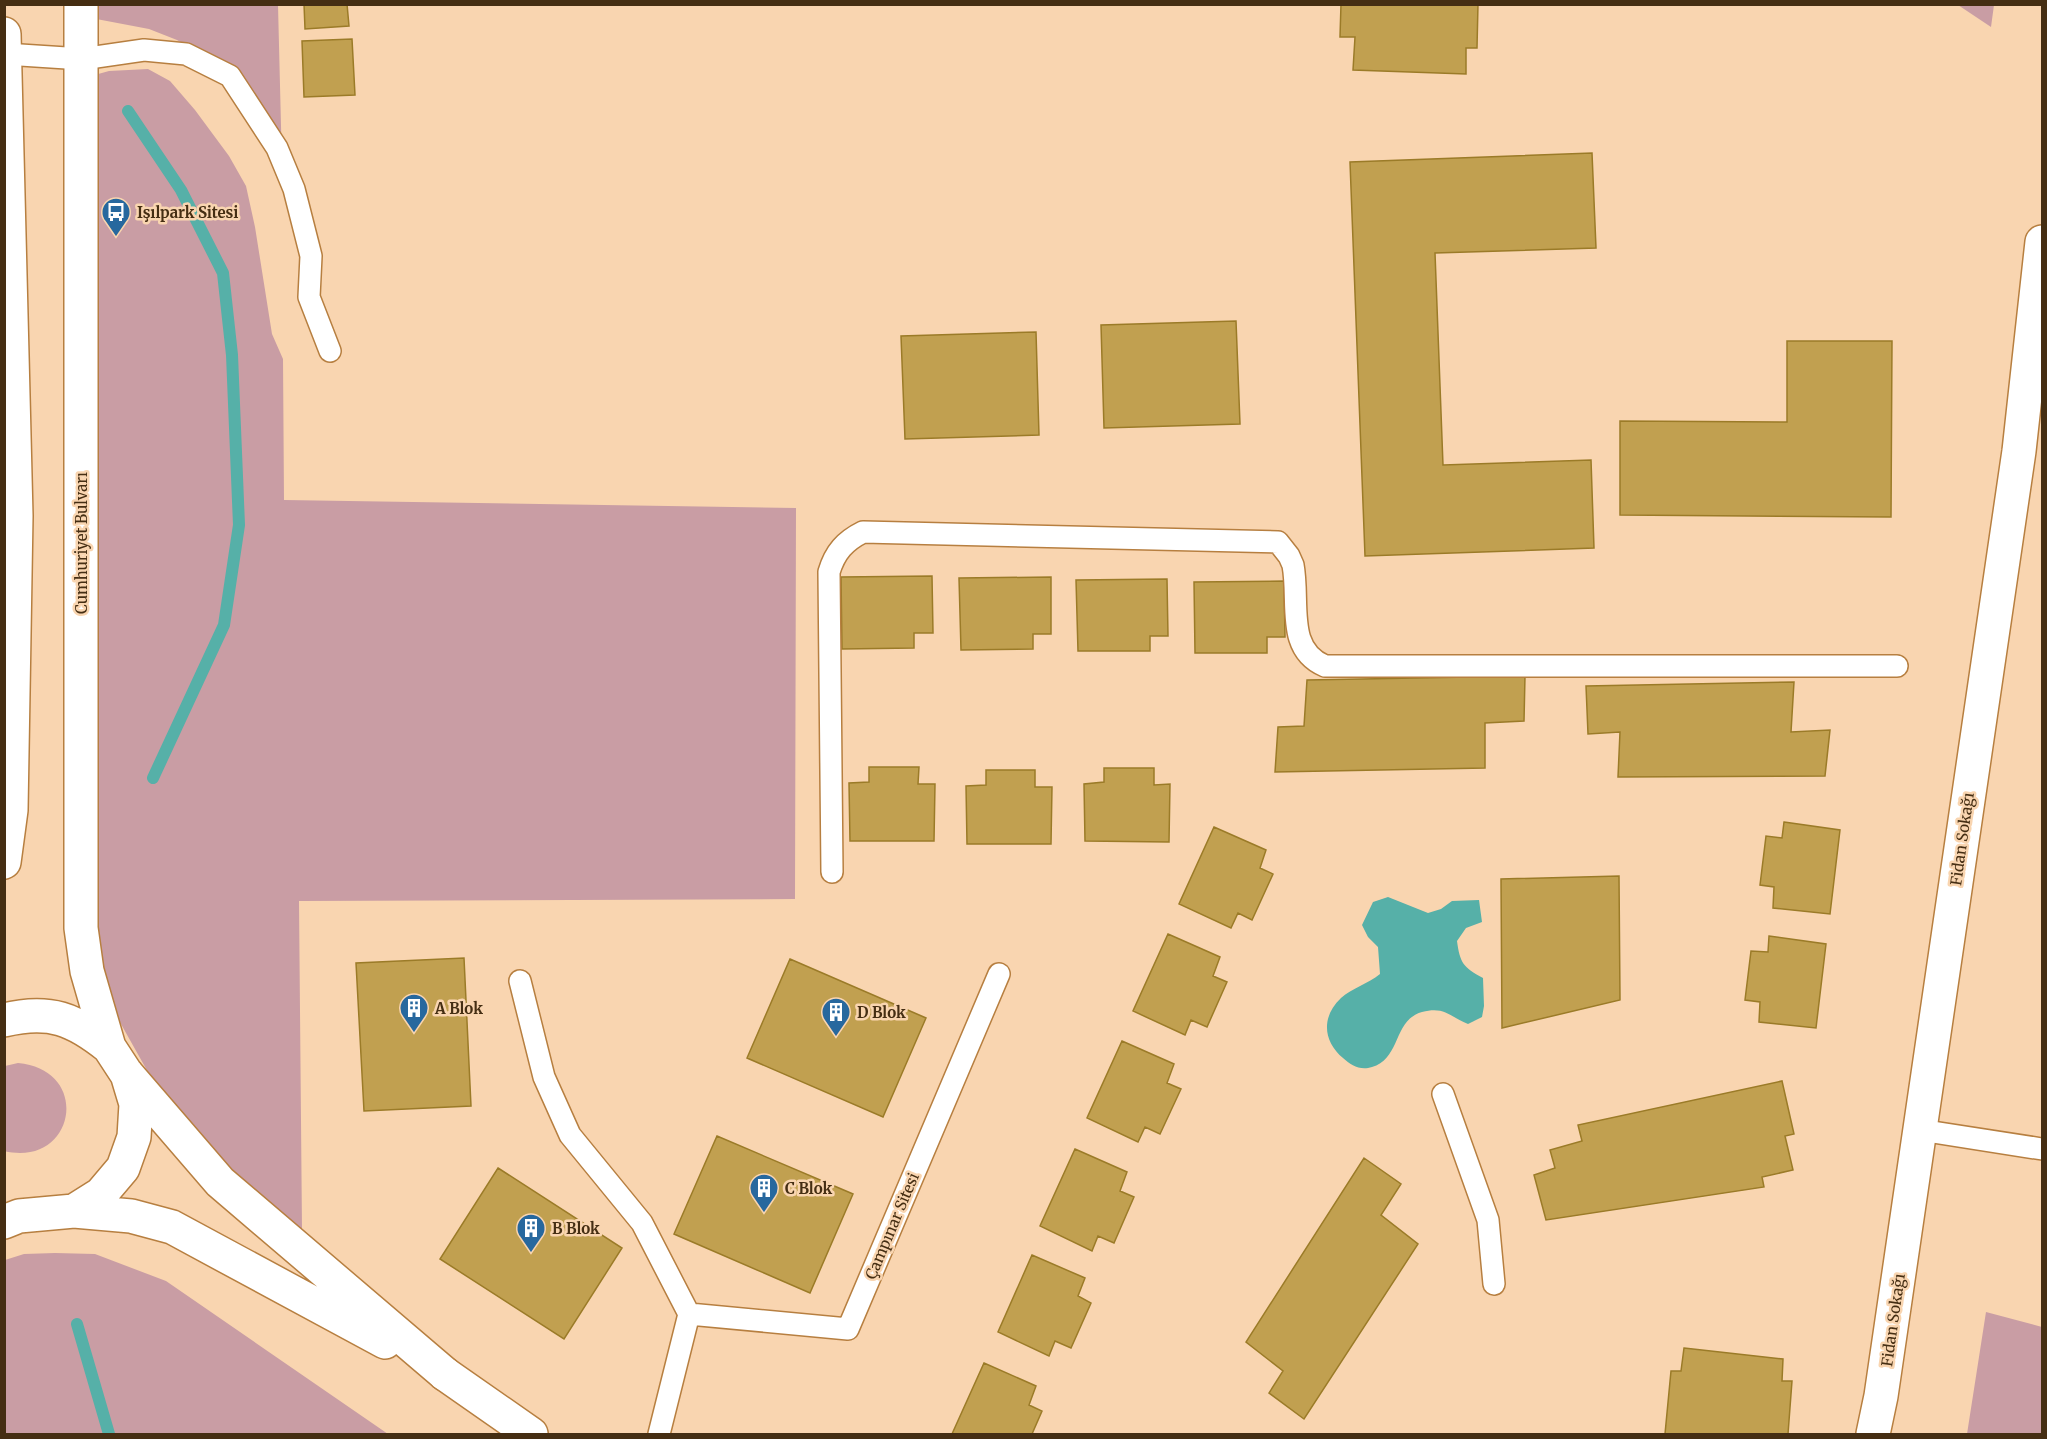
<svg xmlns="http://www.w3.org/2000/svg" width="2047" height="1439" viewBox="0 0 2047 1439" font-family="Merriweather,serif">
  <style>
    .green { fill: #c99da4 }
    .water { fill: #56b0a8 }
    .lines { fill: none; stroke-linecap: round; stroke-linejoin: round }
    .stream { stroke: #56b0a8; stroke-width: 12 }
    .building { fill: #c1a050; stroke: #9b7b28; stroke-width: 1.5 }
    .service-casing { stroke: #b77f40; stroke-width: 24 }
    .minor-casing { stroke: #b77f40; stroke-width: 36 }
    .tertiary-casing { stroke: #b77f40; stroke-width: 36 }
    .service { stroke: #fff; stroke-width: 21 }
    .minor { stroke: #fff; stroke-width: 33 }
    .tertiary { stroke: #fff; stroke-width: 33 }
    .labels { text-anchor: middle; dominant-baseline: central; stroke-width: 5; stroke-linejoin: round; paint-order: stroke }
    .poi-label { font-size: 15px; font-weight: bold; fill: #452e13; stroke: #f9d5b0; text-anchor: start }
    .street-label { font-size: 15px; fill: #452e13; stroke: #f9d5b0 }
  </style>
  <rect width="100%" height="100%" fill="#f9d5b0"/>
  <path class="green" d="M70,5H278L282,166L270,142L202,55L177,40L149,29L70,14Z
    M1958,5H1994L1991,27Z
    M148,69L170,81L195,110L229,156L246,186L255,227L272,334L283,359L284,500L796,508L795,899L299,901L302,1230L229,1170L158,1090L112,1008L98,943L94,881L91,76L109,71Z
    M18,1063C93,1070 75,1168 4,1151L5,1066Z
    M55,1253L95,1254L166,1281L388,1434H5V1260L24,1254Z
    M1986,1312L2042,1327V1434H1967Z"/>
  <path class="water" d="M1388,897L1428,913L1441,909L1452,901L1479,900L1482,922L1466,928L1457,941C1460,963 1463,967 1483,978L1484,1006L1482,1017L1468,1024C1449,1016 1444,1006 1422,1012C1393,1020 1401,1059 1372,1067C1360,1071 1351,1065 1343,1058C1323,1041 1321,1017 1341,998C1352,988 1368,984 1380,974L1378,947L1368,937L1362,925L1373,902Z"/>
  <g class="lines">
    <path class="stream" d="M128,111L181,190L223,273L232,355L239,525L224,625L153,778
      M77,1324L109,1434"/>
  </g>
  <path class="building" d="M304,4H347L349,26L305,29Z
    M1341,4H1478L1477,48H1466V74L1353,70L1355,37H1340Z
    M352,39L355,95L304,97L302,41Z
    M1592,153L1596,248L1435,253L1443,465L1591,460L1594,548L1365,556L1350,162Z
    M1236,321L1240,424L1104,428L1101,325Z
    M1036,332L1039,435L905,439L901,336Z
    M1787,341H1892L1891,517L1620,515V421L1787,422Z
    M932,576L933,633H914V648L842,649L841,577Z
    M1051,577V634H1033V649L961,650L959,578Z
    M1167,579L1168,636H1150V651H1078L1076,580Z
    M1284,581L1285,637H1267V653H1195L1194,582Z
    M1525,676L1524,721L1485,723V768L1275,772L1278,727L1304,726L1307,680Z
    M1794,682L1791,732L1830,730L1825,776L1618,777L1620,732L1588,734L1586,686Z
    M869,767H919L918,784H935L934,841H850L849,783L869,782Z
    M1104,768H1154V785L1170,784L1169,842L1085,841L1084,784L1104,782Z
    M986,770H1035V787H1052L1051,844H967L966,786L986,785Z
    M1784,822L1840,830L1830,914L1773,908L1774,887L1760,885L1766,836L1782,838Z
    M1214,827L1266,850L1260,868L1273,874L1252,920L1238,913L1231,928L1179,904Z
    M1619,876L1620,1000L1502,1028L1501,879Z
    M1168,934L1220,957L1213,976L1227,982L1207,1027L1191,1020L1185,1035L1133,1011Z
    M1769,936L1826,944L1816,1028L1759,1022L1760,1002L1745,1000L1751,951L1768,952Z
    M464,958L471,1106L364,1111L356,963Z
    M790,959L926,1018L883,1117L747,1058Z
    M1122,1041L1174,1064L1167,1083L1181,1089L1160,1134L1145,1127L1138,1142L1087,1118Z
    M1782,1081L1794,1134L1785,1136L1793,1170L1762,1177L1764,1187L1546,1220L1534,1175L1555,1168L1550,1150L1582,1141L1578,1125Z
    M717,1136L853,1194L810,1293L674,1234Z
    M1075,1149L1127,1172L1120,1191L1134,1197L1114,1243L1098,1236L1092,1251L1040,1226Z
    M1364,1158L1401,1184L1381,1215L1418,1244L1304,1419L1269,1393L1283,1371L1246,1342Z
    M498,1168L622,1248L564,1339L440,1259Z
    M1032,1255L1085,1278L1078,1296L1091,1303L1071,1348L1055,1341L1049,1356L998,1332Z
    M1684,1348L1783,1359L1782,1381H1792L1788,1434H1665L1671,1371H1681Z
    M984,1363L1036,1386L1029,1405L1042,1411L1032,1434H952Z"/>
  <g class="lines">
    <g class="service-casing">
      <path id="service" d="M5,54L82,59L144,50L186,54L230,76L277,148L294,189L311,256L309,297L330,351
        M832,872L829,572C835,552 845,541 863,532L1278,542L1289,556L1293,565C1300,602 1285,649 1325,666H1897
        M520,981L544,1077L570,1135L642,1223L689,1314
        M1443,1094L1488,1220L1494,1284
        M1920,1130L2042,1149
        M659,1434L689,1314L848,1329L999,974"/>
    </g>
    <g class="minor-casing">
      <path id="minor" d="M445,1374L531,1434
        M1873,1434L1881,1396L2019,451L2042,242"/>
    </g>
    <g class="tertiary-casing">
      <path id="tertiary" d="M81,4V928L87,971L109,1047L126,1073L220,1182L445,1374
        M4,34L16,516L11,810L4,862
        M4,1020C50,1009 74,1019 109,1047
        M74,1211L101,1194L123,1168L134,1137L136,1104L127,1074
        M4,1222L19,1216L74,1211L131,1216L172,1227L385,1342"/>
    </g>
    <use href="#service" class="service"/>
    <use href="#minor" class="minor"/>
    <use href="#tertiary" class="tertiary"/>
  </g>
  <defs>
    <g id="bus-pin" transform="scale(1.5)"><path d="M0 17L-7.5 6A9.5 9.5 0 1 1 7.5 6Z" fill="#27689e" stroke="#f9d5b0"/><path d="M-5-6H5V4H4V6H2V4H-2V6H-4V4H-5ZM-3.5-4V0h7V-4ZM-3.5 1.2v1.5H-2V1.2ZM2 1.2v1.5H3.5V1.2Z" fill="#fff"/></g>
    <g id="building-pin" transform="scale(1.5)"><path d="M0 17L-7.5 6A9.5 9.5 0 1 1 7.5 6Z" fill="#27689e" stroke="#f9d5b0"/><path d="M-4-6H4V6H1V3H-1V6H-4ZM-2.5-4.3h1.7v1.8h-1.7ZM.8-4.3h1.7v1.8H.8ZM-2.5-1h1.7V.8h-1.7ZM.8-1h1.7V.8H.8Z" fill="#fff"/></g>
  </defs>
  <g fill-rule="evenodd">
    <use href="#bus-pin" x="116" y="212"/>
    <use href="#building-pin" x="414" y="1008"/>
    <use href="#building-pin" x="836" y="1012"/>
    <use href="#building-pin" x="764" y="1188"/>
    <use href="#building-pin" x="531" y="1228"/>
  </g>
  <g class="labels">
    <g class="poi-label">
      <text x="137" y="212">Işılpark Sitesi</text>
      <text x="435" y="1008">A Blok</text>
      <text x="857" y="1012">D Blok</text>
      <text x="785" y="1188">C Blok</text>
      <text x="552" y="1228">B Blok</text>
    </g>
    <g class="street-label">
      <text transform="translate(81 543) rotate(-90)">Cumhuriyet Bulvarı</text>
      <text transform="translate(1962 839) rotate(-82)">Fidan Sokağı</text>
      <text transform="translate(892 1226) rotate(-67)">Çampınar Sitesi</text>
      <text transform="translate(1893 1320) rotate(-82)">Fidan Sokağı</text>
    </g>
  </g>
  <rect width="2047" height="1439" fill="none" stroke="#452e13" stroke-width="12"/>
</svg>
